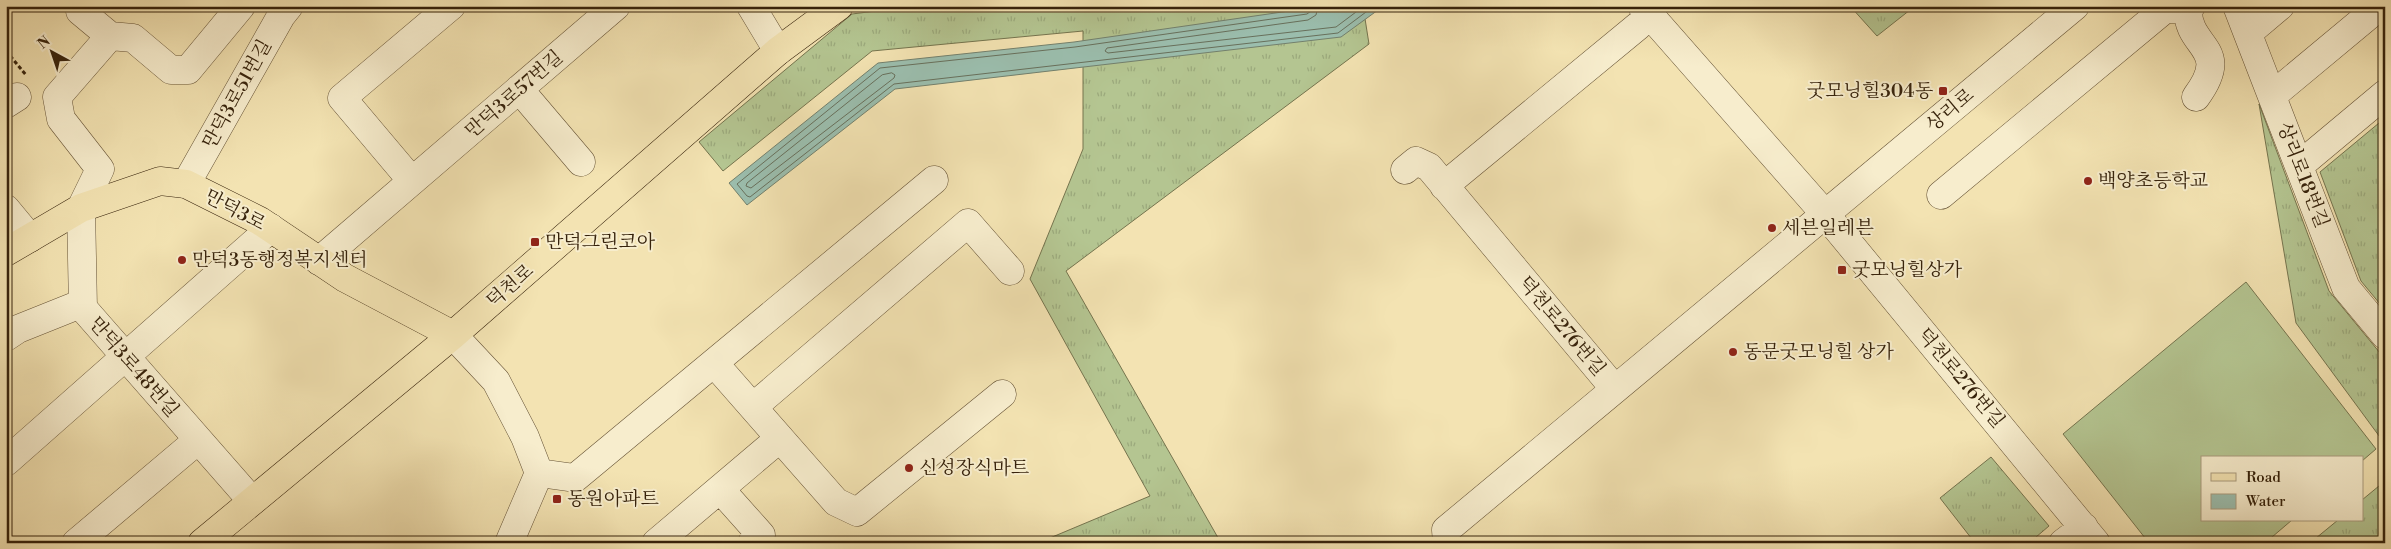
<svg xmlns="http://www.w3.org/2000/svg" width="2391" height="549" viewBox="0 0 2391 549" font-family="'Libre Bodoni','Noto Serif KR',serif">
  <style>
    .grass { fill: url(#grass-tufts); stroke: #75744e }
    .garden { fill: #b4c591; stroke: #75744e }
    .water { fill: #9bbeae; stroke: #73806d }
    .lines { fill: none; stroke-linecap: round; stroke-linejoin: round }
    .shore { stroke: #68705c; stroke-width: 1 }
    .minor-casing { stroke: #655235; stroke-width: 29 }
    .major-casing { stroke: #36220b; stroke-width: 29 }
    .path { stroke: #36220b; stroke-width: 3; stroke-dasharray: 4 2.5; stroke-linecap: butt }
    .minor { stroke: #f7edcd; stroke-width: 28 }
    .major { stroke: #f3e3b2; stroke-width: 28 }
    .poi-dot { fill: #8f2418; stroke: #f7edcd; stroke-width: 2 }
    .labels { text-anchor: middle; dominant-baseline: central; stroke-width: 4; stroke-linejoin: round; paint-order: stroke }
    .poi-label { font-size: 19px; fill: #36220b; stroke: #f7edcd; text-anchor: start }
    .street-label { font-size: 19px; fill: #36220b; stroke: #f7edcd }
  </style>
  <defs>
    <pattern id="grass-tufts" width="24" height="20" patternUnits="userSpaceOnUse" patternTransform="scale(1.25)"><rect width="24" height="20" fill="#b4c591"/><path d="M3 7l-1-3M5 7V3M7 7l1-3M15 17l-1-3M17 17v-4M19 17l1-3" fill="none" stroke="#9ba97c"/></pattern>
  </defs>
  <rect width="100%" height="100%" fill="#f3e3b2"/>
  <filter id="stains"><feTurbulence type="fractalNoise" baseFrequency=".004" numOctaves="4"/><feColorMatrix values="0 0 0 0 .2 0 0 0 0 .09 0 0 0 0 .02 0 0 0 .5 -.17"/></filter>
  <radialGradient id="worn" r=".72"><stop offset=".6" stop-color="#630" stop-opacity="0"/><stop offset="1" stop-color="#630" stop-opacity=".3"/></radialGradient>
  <path class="grass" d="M915,6H1363L1369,44L1066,271L1221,543H1038L1150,496L1030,279L1083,149V31L872,51L723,171L699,142L852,14Z
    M1850,6H1915L1877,36Z
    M2259,104L2329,291L2385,359V444L2296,323Z
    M2385,118V310L2361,281L2320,172Z
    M1991,457L2049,526L2029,543H1975L1940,498Z
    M2385,481V541L2310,543L2338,520H2362V500Z"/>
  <path class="garden" d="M2246,282L2376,449L2362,461V458H2202V520H2292L2265,543H2149L2063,434Z"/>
  <path class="water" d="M1324,6H1379L1378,10L1341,37L895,89L747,205L729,183L878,63L1074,42Z"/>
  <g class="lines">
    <path class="shore" d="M1312,6L1311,11L1307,14L1075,47L880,68L737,184L747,196L750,197L894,84L1338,33L1374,6
      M1318,6L1316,15L1308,20L1107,48L1105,51L1108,53L1336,27L1364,6
      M892,73L895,75L894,78L751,188L746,186L747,183L882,75Z"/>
    <g class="minor-casing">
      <path id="minor" d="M241,6L188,70H171L133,38L110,36L57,97L61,119L100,169L81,208L83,308L252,501
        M751,6L778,51
        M1642,6L1825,214L2096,543
        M2237,6L2346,288L2385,335
        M2188,9C2187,49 2233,47 2196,97
        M80,11L110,36
        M2248,33L2280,6
        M519,89L581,162
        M2273,95L2380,6
        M6,104L17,97
        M2300,165L2385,94
        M1405,170L1416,161L1429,167L1614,388
        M412,181L342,98L451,6
        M186,184L281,16L289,6
        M1444,186L1638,26
        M1941,195L2165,9H2188L2191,6
        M6,209L30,238
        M319,261L616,6
        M453,335L496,381L525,437L539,473L509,543
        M6,337L18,329L83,303
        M714,363L836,502L857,512L1002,394
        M753,407L968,223L1010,271
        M6,462L271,228
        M539,473L575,478L934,180
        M720,489L761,535L752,543
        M76,543L198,440
        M656,543L780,438
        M1447,543L1446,530L2075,6
        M2063,543L2084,527"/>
    </g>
    <g class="major-casing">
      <path id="major" d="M6,252L81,208L160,181L186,184L260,221L345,278L453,335
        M202,543L453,335L778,51L839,6"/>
    </g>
    <path class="path" d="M6,51L26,75"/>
    <use href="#minor" class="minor"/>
    <use href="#major" class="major"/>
  </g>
  <g class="poi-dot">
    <rect x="1938" y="86" width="10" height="10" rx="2.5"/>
    <circle cx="2088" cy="181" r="5"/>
    <circle cx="1772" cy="228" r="5"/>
    <rect x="530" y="237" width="10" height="10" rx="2.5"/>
    <circle cx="182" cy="260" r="5"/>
    <rect x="1837" y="265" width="10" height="10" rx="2.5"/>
    <circle cx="1733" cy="352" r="5"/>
    <circle cx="909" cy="468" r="5"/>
    <rect x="552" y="494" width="10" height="10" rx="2.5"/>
  </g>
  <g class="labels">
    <g class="poi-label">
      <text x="1933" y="91" text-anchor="end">굿모닝힐304동</text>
      <text x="2098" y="181">백양초등학교</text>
      <text x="1782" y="228">세븐일레븐</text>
      <text x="545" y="242">만덕그린코아</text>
      <text x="192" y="260">만덕3동행정복지센터</text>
      <text x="1852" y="270">굿모닝힐상가</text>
      <text x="1743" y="352">동문굿모닝힐 상가</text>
      <text x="919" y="468">신성장식마트</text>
      <text x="567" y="499">동원아파트</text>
    </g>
    <g class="street-label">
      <text transform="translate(237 94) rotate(-61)">만덕3로51번길</text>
      <text transform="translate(514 94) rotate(-41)">만덕3로57번길</text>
      <text transform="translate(1950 110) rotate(-40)">상리로</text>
      <text transform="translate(2303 175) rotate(69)">상리로18번길</text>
      <text transform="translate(235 210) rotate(28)">만덕3로</text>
      <text transform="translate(510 286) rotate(-41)">덕천로</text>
      <text transform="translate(1562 326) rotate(50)">덕천로276번길</text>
      <text transform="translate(134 367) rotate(49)">만덕3로48번길</text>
      <text transform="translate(1961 378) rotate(50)">덕천로276번길</text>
    </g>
  </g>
  <rect width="2391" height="549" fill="none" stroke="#f3e3b2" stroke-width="25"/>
  <rect x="8" y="8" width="2376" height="534" fill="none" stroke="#36220b" stroke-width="2.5"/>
  <rect x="12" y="12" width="2366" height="524" fill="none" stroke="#36220b"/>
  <rect x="2201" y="456" width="162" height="65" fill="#f7edcd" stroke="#aa9c7f"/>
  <rect x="2211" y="473" width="25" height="8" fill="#f3e3b2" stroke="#aa9c7f"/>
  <text x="2246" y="482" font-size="15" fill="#36220b">Road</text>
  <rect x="2211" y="494" width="25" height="15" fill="#9bbeae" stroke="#aa9c7f"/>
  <text x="2246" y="506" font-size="15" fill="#36220b">Water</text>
  <g transform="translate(52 52) rotate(320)" stroke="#f7edcd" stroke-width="4" paint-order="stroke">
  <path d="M0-4L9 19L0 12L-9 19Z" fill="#36220b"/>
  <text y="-8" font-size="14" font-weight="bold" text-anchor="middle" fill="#36220b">N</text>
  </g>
  <rect width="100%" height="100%" filter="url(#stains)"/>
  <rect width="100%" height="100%" fill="url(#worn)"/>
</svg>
